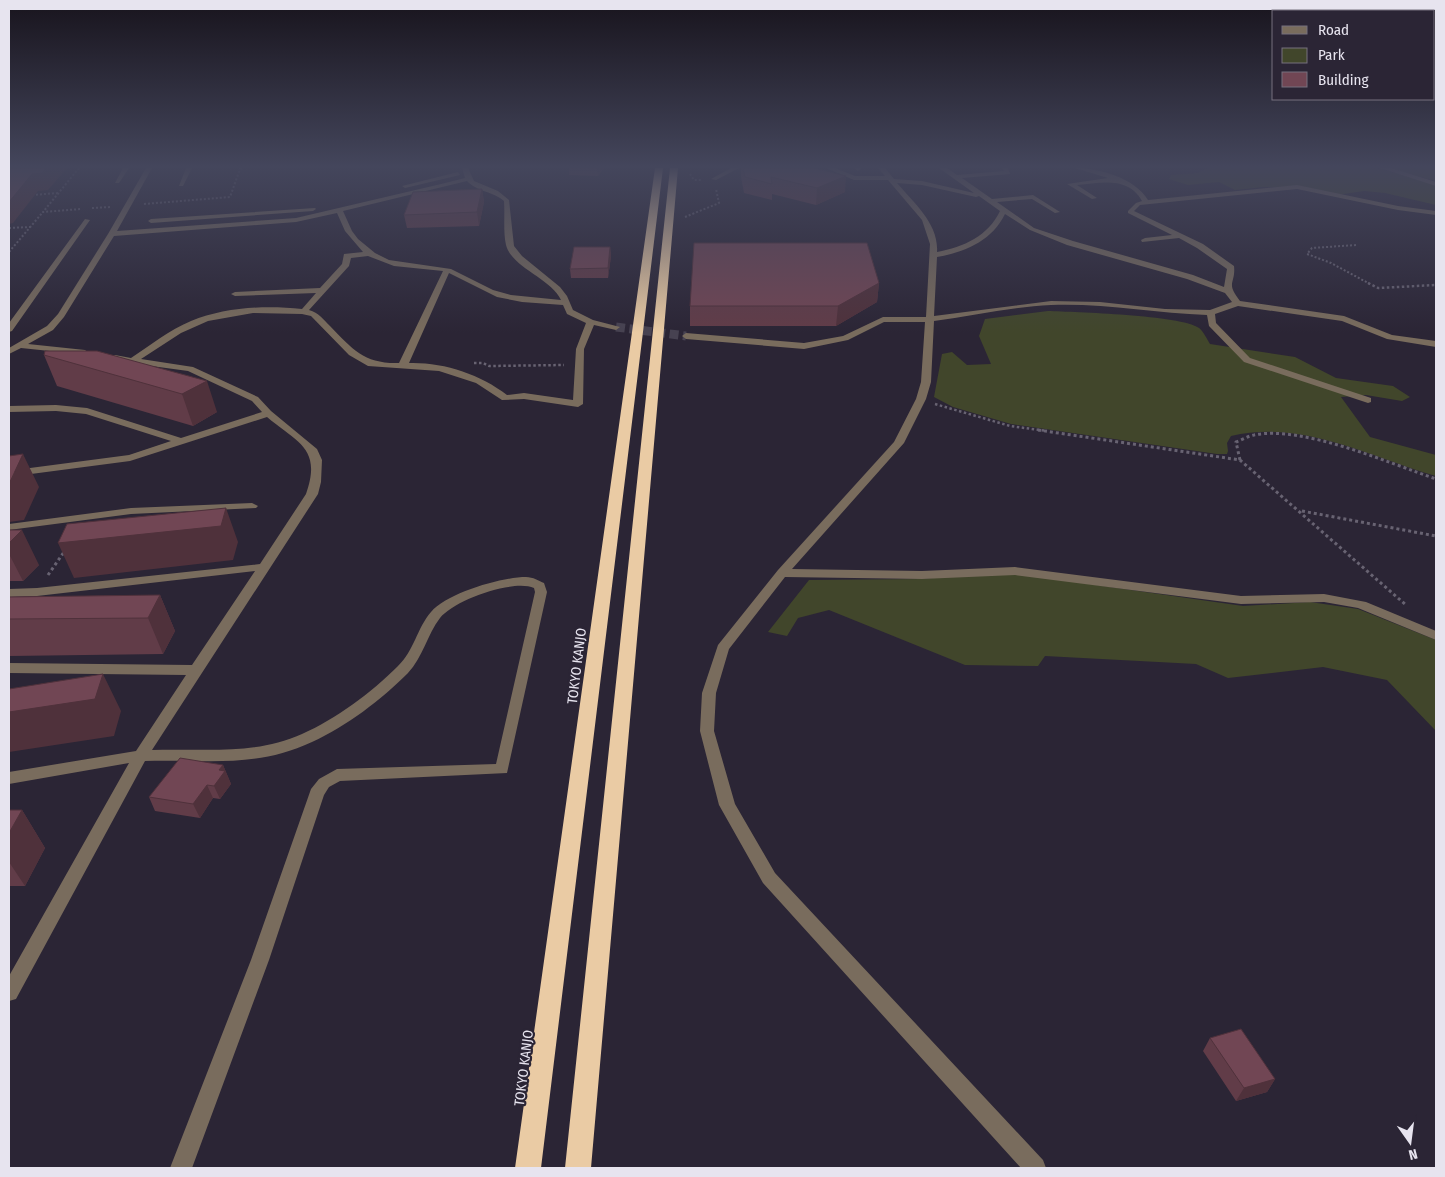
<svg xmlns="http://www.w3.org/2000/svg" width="1445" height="1177" viewBox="0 0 1445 1177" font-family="'Fira Sans Condensed',sans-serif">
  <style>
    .green { fill: #41462b }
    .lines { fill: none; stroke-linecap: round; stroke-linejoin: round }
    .minor-tunnel { stroke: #474251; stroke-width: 9; stroke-dasharray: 9 4.5; stroke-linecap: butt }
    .path-far2 { stroke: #686372; stroke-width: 2; stroke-dasharray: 2 2; stroke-linecap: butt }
    .path-far1 { stroke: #686372; stroke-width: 2.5; stroke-dasharray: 2.5 2.5; stroke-linecap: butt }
    .path { stroke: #686372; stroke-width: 3; stroke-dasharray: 3 3; stroke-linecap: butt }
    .minor { fill: #796c5d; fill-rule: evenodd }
    .highway { fill: #eacba4; fill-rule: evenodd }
    .wall { fill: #613c48 }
    .shaded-wall { fill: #4f313b }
    .building { fill: #714654; stroke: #4f313b }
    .labels { text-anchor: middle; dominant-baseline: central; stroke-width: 4.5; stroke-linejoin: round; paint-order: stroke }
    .street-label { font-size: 14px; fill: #e7e4ef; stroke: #2b2535 }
  </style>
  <rect width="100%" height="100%" fill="#2b2535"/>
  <path class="green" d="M1208,168H1378L1436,185V205L1385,193L1364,191L1337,195L1302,188L1264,187L1235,190L1219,182L1188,185L1169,179L1171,175L1198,173Z
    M1392,168H1436V181L1398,171Z
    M1048,311C1074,312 1181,315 1199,328C1203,331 1207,339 1210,344L1295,357L1336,378L1393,386L1410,397L1402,401L1366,395L1341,397L1370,437L1436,455V476C1369,457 1303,419 1231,436L1227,443L1228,451L1227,454H1217L1011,424L953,407L934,397L942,354L952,352L967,365L991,364L979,336L985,319Z
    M981,574H1019L1243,606L1310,602L1358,609L1436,640V731L1387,680L1323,667L1228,678L1196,664L1045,656L1038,666L965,665L829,610L798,618L787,636L768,632L809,580L921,579Z"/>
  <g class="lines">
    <path class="minor-tunnel" d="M616,327L686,336"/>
    <path class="path-far2" d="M79,168L43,212L81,209
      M690,174L694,180H701
      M32,195L58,193
      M144,204L230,197L240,169L243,168
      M92,208L111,207
      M685,217L719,203L716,189
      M9,228L30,227
      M1356,245L1312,248L1307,254L1331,263L1370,284
      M9,252L43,212"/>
    <path class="path-far1" d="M1368,283L1378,288L1436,285
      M474,363H483L489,366L564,365
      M935,404L1010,426L1047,431"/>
    <path class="path" d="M1038,430L1240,460L1406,605
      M1240,460L1236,442C1242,440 1248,436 1254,435C1302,425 1389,463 1436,479
      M1302,511L1436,536
      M48,575L64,552"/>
    <path class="minor" d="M123,168H129L119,183H115Z
      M146,168H152L117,231L296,218L441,184L465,178L462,168H468L474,181L498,191L509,200L514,246L522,256L560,287L567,296L573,310L593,320L620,327L616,330L594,325L584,349L583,404L578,407L524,399L502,400L476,383L439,371L368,366L349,355L311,316L302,314L253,313L208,321L181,333L141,359L193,367L258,397L271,411L317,449L322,460L321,482L318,494L152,750C204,748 253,756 302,734C336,719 371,693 398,666C414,651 417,628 431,612C447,593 502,577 526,577C533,577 539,581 544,583L547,592L507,773L340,781L329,787L324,795L269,960L192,1168H170L251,960L311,789L319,779L337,769L496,764L535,592L534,588C513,579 454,600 440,618C427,635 423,657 408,673C381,700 347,726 312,742C254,769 206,759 145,761L16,999L9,1001V976L129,763L9,784V772L136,751L186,675L9,673V663L192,665L255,571L37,596L9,597V589L37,588L260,564L306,494C322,448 298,443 267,417L130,461L31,474L9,480V474L30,468L129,455L171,441L86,414L56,411L9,412V406L56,405L87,408L181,438L262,412L252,401L188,371L115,361L110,358L115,355L131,358C151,345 169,330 191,321C225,307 266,305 302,309L316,293L235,296L231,294L235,292L320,288L342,264L344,254L363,252L345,231L337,213L296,222L114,236L64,317L53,330L28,344L85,350L89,353L88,355L21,348L9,354V348L47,326L58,314L108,234ZM467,181C477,192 493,191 504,201C505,215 503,232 506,245C512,268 551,278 561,300L511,295L493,290L451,269L389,260L375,253L358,239L352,231L343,211ZM368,256L394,266L443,271L399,363C365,364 353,350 330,326C323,319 319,313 309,310L349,266L351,258ZM449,273L497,297L522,302L563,305L567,314L586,323L576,349L573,400L524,393L507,395C480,374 443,362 409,363Z
      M186,168H192L183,186H179Z
      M731,168H739L716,180L711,179Z
      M826,168H835L855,176H885L878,168H885L894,179L922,181L974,193L939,168H947L957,175L1004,171L1002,168H1008L1010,174L962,178L992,199L1033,195L1060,212L1055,213L1032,199L997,202L1034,228L1073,241L1193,275L1224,287L1227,269L1197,248L1179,238L1142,242L1141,240L1145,238L1172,235L1128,213V211L1136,203L1142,201C1128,176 1101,183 1077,185L1097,198L1092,199L1067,184L1108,178L1075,168C1099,168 1135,178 1148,200L1297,185L1398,206L1436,211V215L1398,210L1297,189L1140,205L1134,211L1203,244L1234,266C1236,284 1225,282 1240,301L1344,316L1392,335L1436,341V347L1387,339L1342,321L1238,306L1215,314L1216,323L1250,358L1371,398V402L1368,403L1244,362L1209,326L1207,315C1155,313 1103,303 1051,305C1012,307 972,316 934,321L931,382L926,399L904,443L792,569L922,571L1015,567L1241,596L1324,594L1366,602L1436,631V640L1358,608L1324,602L1241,604L1015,575L922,579L785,577L729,649L716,693L714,731L735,804L775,873L1043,1160L1046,1168H1021L763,883L719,805L700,731L702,693L718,645L778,570L894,442L916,399L921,382L925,322H884L848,340L804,349L686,339L682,336L686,333L804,343L843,336L883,317H926L930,244L922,220L888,180H854ZM897,183L922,185L976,197L979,196L1000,211C988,236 964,247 937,252C939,224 914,203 897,183ZM1005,214L1030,230L1067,245L1187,279L1225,293L1232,302L1210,310L1165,309L1100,302L1051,301L934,316L937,257C965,252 992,241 1005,214Z
      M854,168H861V169L858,171Z
      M1380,168H1391L1436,182V186Z
      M458,172L460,175L405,188L402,186Z
      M315,208L316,209L313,211L151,223L148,221L151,219Z
      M85,219L90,220L12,331L9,332V323Z
      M252,503L258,506L256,508L131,514L9,530V524L131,508Z"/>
    <path class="highway" d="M655,168H663L541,1168H515Z
      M670,168H678L591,1168H565Z"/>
  </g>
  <path class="wall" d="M569,168H604L598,176L569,175Z
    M741,168H814L845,192L816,205L772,194V200L744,193L741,177Z
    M482,189L484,202L479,226L407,228L404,215Z
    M610,247L611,256L608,278H571L570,269Z
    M879,283L877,302L836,326H690V306Z
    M97,351L217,412L193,426L57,386L44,355Z
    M9,554L39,565L23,581H9Z
    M160,595L175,631L163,654L9,656V597Z
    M223,765L231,784L220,799L213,798L200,818L155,811L149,797Z
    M9,810H22L45,848L25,886H9Z
    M1210,1038L1275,1079L1267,1092L1236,1101L1203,1051Z"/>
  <path class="shaded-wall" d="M46,168H67L48,190L38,191L13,223L9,224V202L32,174Z
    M597,168H604L598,176Z
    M846,176L845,192L816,205L817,188Z
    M482,189L484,202L479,226L477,212Z
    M610,247L611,256L608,278V268Z
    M879,283L877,302L836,326L838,306Z
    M207,381L217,412L193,426L182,394Z
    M23,454L39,487L24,520L9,522V484Z
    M226,508L238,542L233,560L74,578L58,543Z
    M22,530L39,565L23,581L9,554V543Z
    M160,595L175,631L163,654L148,618Z
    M103,674L121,711L114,736L9,752V712Z
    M223,765L231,784L220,799L214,786L219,770Z
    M207,785L213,798L200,818L193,804Z
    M22,810L45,848L25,886L9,862V833Z
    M1275,1079L1267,1092L1236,1101L1244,1088Z"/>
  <path class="building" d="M9,168H46L42,173L32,174L9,202Z
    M743,168H814L846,176L817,188L771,177L772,184L745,177Z
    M482,189L477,212L404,215L413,192Z
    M694,243H867L879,283L838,306H690Z
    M574,247H610L608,268L570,269Z
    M45,351H97L207,381L182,394L44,355Z
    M23,454L9,484V456Z
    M226,508L221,526L58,543L67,524Z
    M9,530H22L9,543Z
    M160,595L148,618L9,619V597Z
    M103,674L95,699L9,712V689Z
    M180,758L223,765L219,770L225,771L214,786L207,785L193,804L149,797Z
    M9,810H22L9,833Z
    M1241,1029L1275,1079L1244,1088L1210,1038Z"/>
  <linearGradient id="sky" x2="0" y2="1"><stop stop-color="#18141d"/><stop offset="0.5" stop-color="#44465c"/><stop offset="1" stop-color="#44465c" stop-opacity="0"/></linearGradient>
  <rect width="1445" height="333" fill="url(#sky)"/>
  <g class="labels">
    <g class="street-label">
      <text transform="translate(577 666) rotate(-83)">TOKYO KANJO</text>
      <text transform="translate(524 1068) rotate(-83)">TOKYO KANJO</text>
    </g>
  </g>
  <rect width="1445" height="1177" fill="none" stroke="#e7e4ef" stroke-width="20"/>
  <rect x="1272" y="10" width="162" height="90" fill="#2b2535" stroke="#76717f"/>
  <rect x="1282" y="26" width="25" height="8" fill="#796c5d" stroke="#76717f"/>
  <text x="1318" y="35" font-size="15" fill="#e7e4ef">Road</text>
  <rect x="1282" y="48" width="25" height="15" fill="#41462b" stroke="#76717f"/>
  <text x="1318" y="60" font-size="15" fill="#e7e4ef">Park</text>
  <rect x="1282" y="72" width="25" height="15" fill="#714654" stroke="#76717f"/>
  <text x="1318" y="85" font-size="15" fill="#e7e4ef">Building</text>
  <g transform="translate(1410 1142) rotate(166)" stroke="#2b2535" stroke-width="4" paint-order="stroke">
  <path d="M0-4L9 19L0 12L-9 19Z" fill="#e7e4ef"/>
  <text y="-8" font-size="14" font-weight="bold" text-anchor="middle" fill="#e7e4ef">N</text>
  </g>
</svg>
